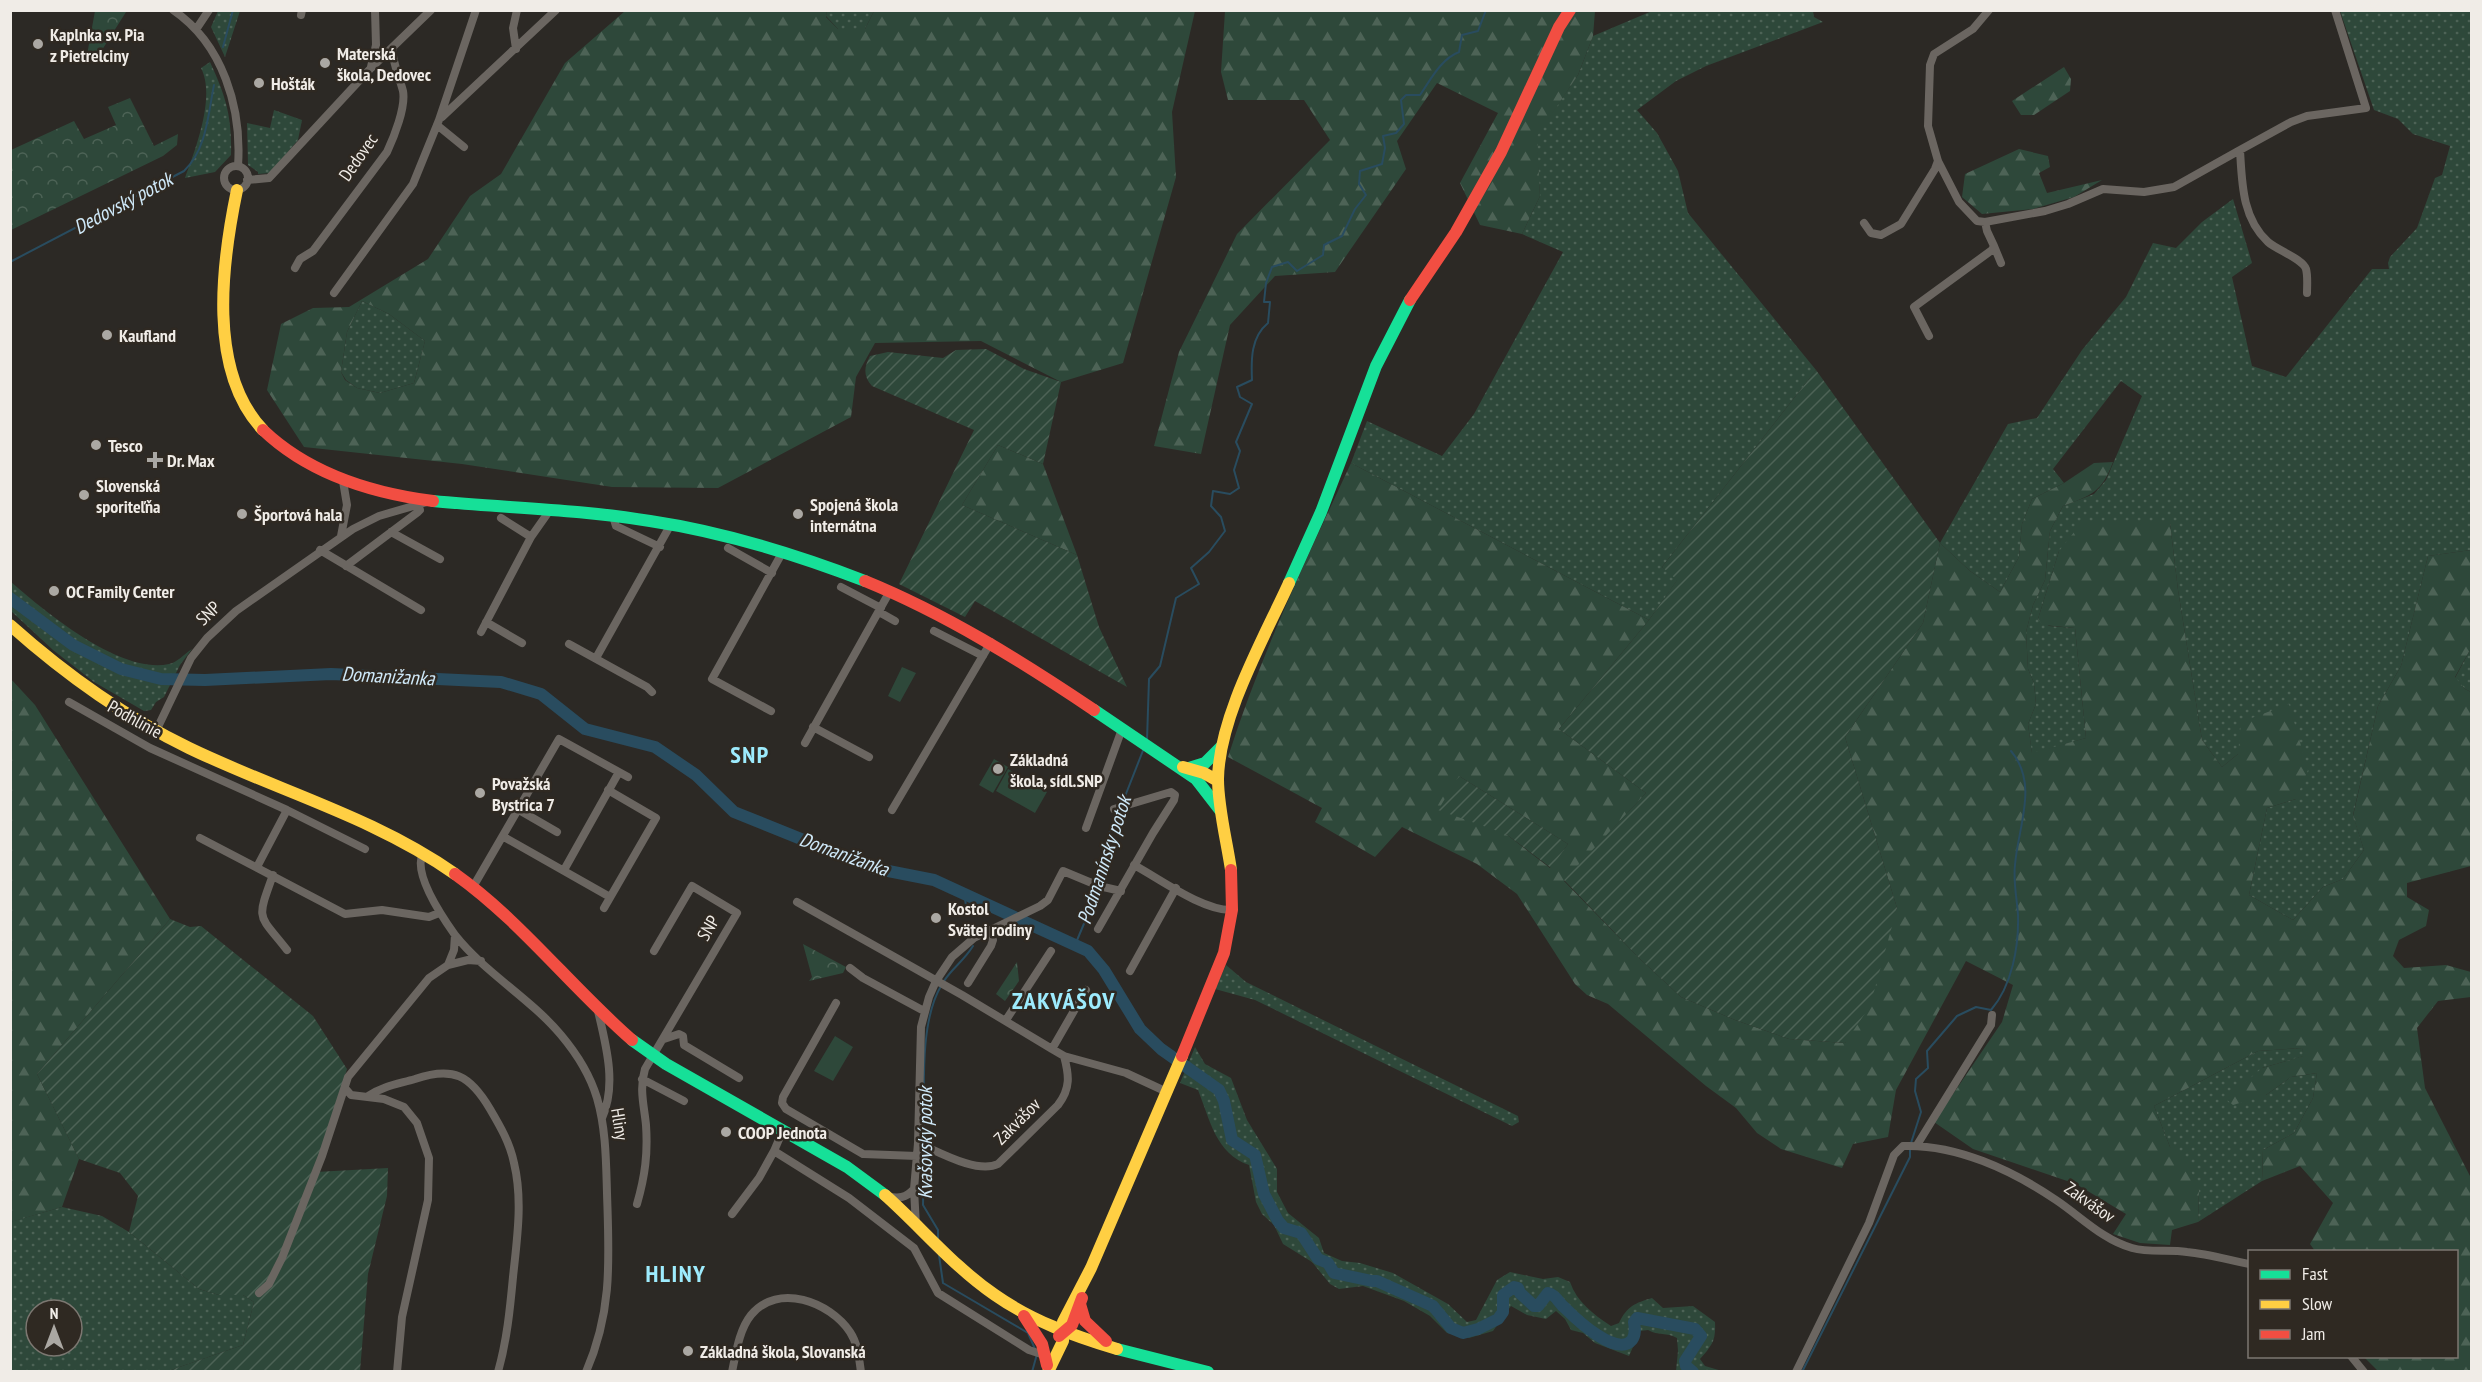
<svg xmlns="http://www.w3.org/2000/svg" width="2482" height="1382" viewBox="0 0 2482 1382" font-family="'PT Sans Narrow',sans-serif">
  <style>
    .grass { fill: url(#grass-dots); fill-rule: evenodd }
    .forest { fill: url(#forest-firs); fill-rule: evenodd }
    .park { fill: url(#park-crowns) }
    .garden { fill: url(#garden-furrows) }
    .pitch { fill: #2e483a }
    .lines { fill: none; stroke-linecap: round; stroke-linejoin: round }
    .stream { stroke: #294c5f; stroke-width: 2 }
    .river { stroke: #294c5f; stroke-width: 12 }
    .street { stroke: #6b6661; stroke-width: 8 }
    .fast { stroke: #16e098; stroke-width: 12 }
    .slow { stroke: #ffcf43; stroke-width: 12 }
    .jam { stroke: #f24e42; stroke-width: 12 }
    .poi-dot { fill: #aba8a3; stroke: #2f2922; stroke-width: 2 }
    .labels { text-anchor: middle; dominant-baseline: central; stroke-width: 5; stroke-linejoin: round; paint-order: stroke }
    .poi-label { font-size: 18px; font-weight: bold; fill: #f0ece7; stroke: #2f2922; text-anchor: start }
    .street-label { font-size: 18px; fill: #f0ece7; stroke: #2f2922 }
    .water-label { font-size: 20px; font-style: italic; fill: #cfe9f9; stroke: #2f2922 }
    .district-label { font-size: 24px; font-weight: bold; letter-spacing: 1.5px; fill: #9debfd; stroke: #2f2922 }
  </style>
  <defs>
    <pattern id="grass-dots" width="8" height="8" patternUnits="userSpaceOnUse" patternTransform="scale(1.5)"><rect width="8" height="8" fill="#2e483a"/><path d="M2 2h.1M6 6h.1" fill="none" stroke="#4d6356" stroke-width="1.8" stroke-linecap="round"/></pattern>
    <pattern id="forest-firs" width="22" height="20" patternUnits="userSpaceOnUse" patternTransform="scale(1.5)"><rect width="22" height="20" fill="#2e483a"/><path d="M5 1l3.5 6h-7zM16 11l3.5 6h-7z" fill="#4d6356"/></pattern>
    <pattern id="park-crowns" width="20" height="18" patternUnits="userSpaceOnUse" patternTransform="scale(1.5)"><rect width="20" height="18" fill="#2e483a"/><path d="M2 6a3 3 0 1 1 6 0M12 15a3 3 0 1 1 6 0" fill="none" stroke="#4d6356"/></pattern>
    <pattern id="garden-furrows" width="10" height="10" patternUnits="userSpaceOnUse" patternTransform="scale(1.5)"><rect width="10" height="10" fill="#2e483a"/><path d="M-1 1l2-2M0 10L10 0M9 11l2-2" fill="none" stroke="#4d6356"/></pattern>
  </defs>
  <rect width="100%" height="100%" fill="#2c2925"/>
  <path class="grass" d="M218,11H240L225,57L211,27Z
    M827,11H874L865,29H838L826,16Z
    M1652,11H1813L1814,17L1823,22L1706,66L1676,81L1637,110L1657,133L1678,171L1688,213L1816,370L1662,567L1678,579L1649,620L1351,463L1367,421L1442,456L1474,414L1563,252L1522,234L1540,196L1536,136L1578,75L1593,36Z
    M2340,11H2471V550L2428,556L2401,666L2378,706L2353,815L2364,850L2343,879L2323,887L2293,920L2249,895L2267,808L2296,799L2238,754L2222,767L2202,740L2178,590L2170,523L2059,551L2038,619L2049,626L2075,628L2086,738L2032,754L2028,724L2036,704L2034,683L2028,669L2026,632L2033,605L2045,580L2050,531L2063,506L2094,494L2106,480L2142,396L2121,381L2053,469L2064,483L2032,499L2022,524L2019,557L2000,592L1970,571L1940,543L2008,424L2037,418L2082,350L2126,297L2153,243L2176,248L2202,222L2233,199L2252,263L2232,277L2252,366L2286,377L2372,269H2389L2388,263L2390,257L2417,228L2435,178L2442,175L2450,146L2413,134L2398,119L2374,110Z
    M210,62C226,97 232,116 231,155L215,172L185,178C195,150 216,97 201,68Z
    M274,110L302,120L298,140L270,173L258,174V172L248,165L247,123L270,128Z
    M362,301L389,314L425,341L414,383L380,393L357,388L346,380L341,372L347,332Z
    M10,581C44,611 121,675 169,664C177,663 185,653 192,649L180,665L164,697L156,702L151,710L144,711L94,682L53,650L11,611Z
    M2471,648V692L2465,689L2455,678Z
    M1226,965L1246,982L1518,1116L1519,1122L1512,1126L1255,1000L1215,989Z
    M1195,1047L1205,1064L1231,1078L1247,1120L1277,1169V1192L1288,1213L1319,1238L1324,1253L1342,1261L1360,1263L1393,1273L1448,1304L1467,1322L1476,1320L1497,1280L1510,1272L1543,1279L1558,1277L1570,1282C1577,1302 1593,1314 1611,1326L1619,1323C1627,1306 1635,1303 1652,1298L1663,1308L1693,1306L1715,1322C1716,1341 1712,1345 1700,1359L1705,1366L1722,1371H1676L1678,1351L1677,1338C1667,1332 1658,1336 1648,1330L1640,1331L1629,1356L1595,1343L1583,1333L1571,1330L1565,1319L1556,1311L1546,1319L1527,1315L1511,1306L1493,1331L1469,1338L1447,1333L1430,1316L1404,1301L1363,1286L1339,1289L1330,1284L1312,1262L1283,1244L1274,1225L1262,1214L1256,1202L1249,1165C1216,1154 1210,1120 1198,1090L1180,1083Z
    M2302,1048L2304,1056L2262,1068L2266,1095L2291,1077L2317,1073L2313,1098L2294,1133L2263,1150L2262,1181L2198,1222L2199,1191L2170,1147L2154,1106L2258,1051Z
    M62,1207L102,1216L129,1232L199,1289L219,1295H243L254,1302L243,1345L168,1371H11L10,1222ZM36,1310H72V1346H36Z"/>
  <path class="forest" d="M625,11H827L826,17L838,29H865L874,11H1195L1172,112L1176,177L1123,363L1061,382L981,341L875,343L856,377L851,417L718,488L612,487L462,464L304,447L267,390L281,324L313,308L349,307L428,259L470,196L501,174L565,63ZM362,301L389,314L425,341L414,383L380,393L357,388L345,380L341,372L347,332Z
    M1225,11H1595L1593,36L1578,75L1537,136L1540,196L1522,234L1480,225L1460,183L1498,113L1437,83L1397,141L1406,169L1335,272L1275,276L1230,325L1201,454L1154,446L1179,352L1237,234L1330,140L1304,100H1228L1221,72Z
    M2064,67L2071,79L2070,91L2034,115H2021L2012,101Z
    M2019,149L2048,156L2050,167L2039,173L2047,193L2102,180L2074,197L2033,209L1982,214L1962,197L1965,174Z
    M998,445L1043,464L1077,555L962,505Z
    M2113,462C2102,492 2092,495 2063,506L2050,531L2045,580L2033,605L2026,632L2028,669L2034,683L2036,704L2028,724L2032,753L2086,738L2075,628L2043,625L2038,619L2059,551L2083,521L2170,523L2178,590L2202,740L2222,767L2238,754L2241,722L2289,704L2308,770L2296,799L2267,808L2249,895L2293,920L2323,887L2343,879L2364,850L2353,816L2378,706L2401,666L2428,556L2471,550V648L2455,677L2465,689L2471,692V866L2407,883V897L2429,910L2426,926L2399,940L2393,956L2404,968L2446,965L2471,972V997L2438,1001L2417,1028L2425,1088L2471,1178V1371H2378L2364,1357L2456,1356V1252L2315,1251L2310,1244L2333,1203L2300,1166L2262,1181L2263,1150L2294,1133L2313,1098L2317,1073L2291,1077L2266,1095L2233,1105L2226,1099L2262,1068L2303,1056L2302,1048L2258,1051L2154,1106L2170,1147L2184,1153L2199,1191L2198,1222L2172,1230L2170,1245L2140,1243L2113,1234L2126,1214L2076,1184L1973,1149L1934,1122L2002,1022L2013,985L1966,961L1896,1090L1888,1137L1853,1144L1842,1168L1781,1149L1757,1133L1736,1108L1706,1086L1608,1004L1587,995L1575,984L1517,894L1477,864L1402,827L1375,857L1315,822L1322,808L1228,757C1260,656 1306,560 1351,463L1649,620L1559,729L1646,793L1564,881L1639,958L1681,997L1735,1020L1789,1039L1845,1043L1897,908L1845,737L1923,623L1940,543L1970,571L2000,592L2019,557L2022,524L2032,499L2064,483L2094,463ZM1459,776L1568,844L1550,868L1506,834Z
    M10,678L35,705L170,919L37,1074L79,1159L62,1207L11,1222Z"/>
  <path class="park" d="M95,11L126,12L95,61L87,55Z
    M130,98L154,146L178,134L177,145L163,156L11,230V150L74,121L84,139L116,125L108,107Z
    M803,944L846,967L843,973L809,981L812,977Z
    M1017,962L1019,981L1005,1001L996,994Z"/>
  <path class="garden" d="M986,349L1024,369L1061,382L1043,464L998,445L962,505L1077,555L1099,627L1127,687L975,601L965,617L899,584L974,430L872,386C863,376 864,367 870,356L888,352L943,358L956,350Z
    M1816,370L1940,543L1923,623L1845,737L1897,908L1870,1006L1845,1043L1789,1039L1735,1020L1681,997L1639,958L1564,880L1646,793L1559,729L1649,620L1677,580L1662,567Z
    M1459,776L1568,844L1551,868L1506,834L1438,810Z
    M170,919L190,927L201,926L313,1016L347,1069L316,1172L388,1168L387,1196L368,1274L360,1371H168L243,1345L254,1302L243,1295H219L199,1289L129,1232L138,1196L120,1173L79,1159L37,1074Z"/>
  <path class="pitch" d="M902,667L916,673L900,702L888,696Z
    M994,759L1008,767L993,793L979,785Z
    M1008,769L1047,792L1035,813L996,791Z
    M835,1036L853,1047L833,1081L814,1071Z"/>
  <g class="lines">
    <path class="stream" d="M223,47L233,10
      M10,262L184,171C207,149 208,114 214,85
      M1147,740L1149,679L1160,666L1176,598L1199,584L1191,568L1209,552L1225,531L1221,517L1211,506L1213,491L1230,494L1239,488L1234,470L1240,451L1236,442L1252,404L1240,397L1237,387L1252,380C1251,359 1251,337 1268,323L1270,302H1264L1266,283L1272,267L1288,262L1297,271L1323,255L1324,245L1342,236L1355,209L1366,195L1359,184L1360,171L1382,164L1385,148L1383,136L1396,133L1404,124L1401,100L1406,95H1420C1431,79 1441,59 1459,52L1462,35L1478,31L1486,10
      M1122,804L1144,748
      M1096,880L1110,831L1120,810
      M964,894L966,905
      M1075,945L1091,907L1095,886
      M944,981C953,967 963,962 973,946
      M924,1142C925,1097 918,1025 941,986
      M1911,1143L1921,1112L1915,1091L1916,1079L1928,1068L1927,1051L1957,1016L1976,1007L1991,1010C2012,986 2019,946 2018,915C2017,899 2013,881 2015,865C2018,826 2039,784 2011,751
      M924,1148L923,1205L938,1230V1240
      M939,1255L943,1283L1028,1333L1035,1349
      M1032,1372L1037,1354
      M1802,1372L1910,1157V1148"/>
    <path class="river" d="M10,598L73,645L121,669L161,679L205,680L331,674L501,682L541,694L585,729L655,747L696,775L734,812L873,868L934,880L1088,951L1104,970L1140,1029L1161,1049L1219,1090L1224,1101L1232,1140L1255,1155L1264,1194L1278,1221L1284,1228L1301,1233L1318,1259L1328,1263L1334,1273L1372,1281H1377L1433,1306L1451,1328L1463,1333L1478,1329L1498,1319L1503,1312V1295L1514,1287L1518,1288L1520,1293L1534,1306H1538L1548,1293C1557,1295 1558,1303 1565,1308C1576,1319 1617,1358 1632,1340C1636,1334 1635,1328 1634,1322L1637,1318L1695,1329L1701,1336L1685,1361L1686,1366L1693,1372"/>
    <path class="street" d="M173,10C223,44 242,108 238,166
      M1989,10L1973,29L1934,54L1930,65L1928,126L1938,161L1959,202L1977,221L1985,222L2045,211L2068,204L2103,189L2144,192L2174,187L2240,150C2242,183 2242,218 2268,242C2277,250 2303,259 2306,269C2308,276 2307,286 2307,293
      M301,15L302,10
      M197,28L209,10
      M516,49L513,28L517,10
      M371,67L376,45L375,10
      M442,117L556,10
      M437,125L464,147
      M2240,150L2291,122L2307,116L2366,108L2335,10
      M224 178a12 12 0 1 1 24 0a12 12 0 1 1-24 0Z
      M247,180L269,178L371,68L431,10
      M1864,223L1871,233L1881,235L1901,224L1935,169L1938,161
      M1994,246L2001,263
      M295,268L300,259L313,251L387,152C394,137 406,107 403,91C399,76 393,64 392,48
      M334,293L413,184L439,120L476,10
      M1929,336L1914,307L1992,250L1994,246L1987,231L1985,222
      M613,516L616,526L660,547
      M501,518L531,537
      M391,532L440,559
      M341,536L347,505L343,481
      M728,548L772,573
      M320,550L421,610
      M346,566L418,512L420,510L418,504
      M841,587L881,608
      M879,612L895,621
      M486,622L522,643
      M934,631L983,656
      M481,632L531,537L550,510
      M569,644L647,687L652,692
      M596,658L671,524
      M69,702L150,748L287,810L365,849
      M771,711L712,679L782,553
      M813,727L869,757
      M156,731L191,658L207,638L236,611L353,529L379,516L427,502
      M805,743L890,591
      M519,810L557,832
      M892,810L991,642
      M1086,828L1122,729
      M504,837L610,897
      M200,838L345,914L382,910L429,917L439,913
      M1134,865C1160,879 1203,911 1232,910
      M257,867L287,810
      M564,870L619,772
      M273,875C256,922 258,913 287,950
      M473,887L559,739L628,777
      M797,902L962,995L1052,1049
      M604,908L656,818L608,790
      M1098,929L1153,833L1174,800L1175,795L1171,792L1114,809
      M455,935C485,973 530,998 561,1035C577,1054 590,1075 597,1098C606,1129 606,1161 607,1193C609,1258 613,1310 586,1372
      M448,965L468,960L481,961
      M850,968L863,978L924,1011
      M1130,971L1176,888
      M968,983L991,946L993,940L989,931
      M1086,990L1052,1049L1064,1056L1126,1073L1167,1092
      M836,1003L783,1097L782,1103L786,1109L863,1154L917,1156
      M598,1011C606,1045 617,1085 602,1118
      M1006,1020L1051,951
      M664,1039L679,1034L683,1036L684,1045L739,1078
      M642,1079L684,1101
      M345,1088L351,1095L384,1099L404,1107L417,1123L429,1158L428,1200L402,1317L397,1372
      M368,1096C383,1086 398,1084 415,1079C453,1066 470,1075 490,1109C500,1126 510,1143 514,1163C523,1200 517,1239 513,1277C510,1309 507,1340 498,1372
      M783,1130L774,1151L849,1198L914,1248L938,1293L1029,1350L1047,1356
      M918,1143C939,1152 977,1174 998,1164L1058,1105C1071,1088 1069,1075 1064,1056
      M1917,1145L1991,1025L1992,1015
      M887,1196C898,1199 906,1198 914,1189
      M637,1204C645,1176 648,1154 646,1125C644,1105 639,1089 645,1069L737,913L692,886L654,951
      M732,1214L759,1178L774,1151
      M916,1226L914,1189L918,1143L921,1027L929,997L936,981L952,957L974,938L1040,906L1048,900L1063,871L1099,886L1121,891
      M259,1293L269,1284L282,1258L322,1156L348,1077L429,978L448,965L454,950L455,935C443,918 412,873 423,853
      M2351,1356L2364,1372
      M732,1372C736,1353 739,1330 751,1315C778,1282 830,1302 850,1332C858,1344 859,1358 861,1372
      M1796,1372L1869,1223L1894,1155L1903,1146C1956,1144 2012,1170 2056,1200C2080,1216 2103,1240 2132,1248C2150,1253 2169,1249 2187,1252C2208,1254 2229,1260 2250,1264"/>
    <path class="fast" d="M433,501C505,508 578,509 650,521C724,532 795,554 865,581
      M1289,583L1321,512L1376,366L1410,300
      M1094,710L1196,779L1220,810
      M1189,768L1205,763L1221,747
      M632,1040L666,1064L847,1167L885,1195
      M1117,1349L1208,1372"/>
    <path class="slow" d="M237,190C222,262 207,371 263,430
      M10,625C65,674 123,716 189,748C278,791 374,817 455,874
      M1183,767L1204,773L1218,781
      M1231,870C1227,842 1218,808 1218,779C1219,717 1263,640 1289,583
      M885,1195C922,1228 954,1267 995,1295C1032,1321 1074,1336 1117,1349
      M1048,1372L1063,1341V1322L1091,1268L1182,1056"/>
    <path class="jam" d="M1410,300L1456,232L1501,152L1559,27L1570,10
      M263,430C309,474 371,493 433,501
      M865,581C946,614 1021,661 1094,710
      M455,874C521,921 571,987 632,1040
      M1182,1056L1224,953L1232,910L1231,870
      M1080,1304L1085,1321L1106,1341
      M1024,1316L1042,1344L1047,1365
      M1059,1336L1072,1325L1082,1298"/>
  </g>
  <g class="poi-dot">
    <circle cx="38" cy="44" r="6"/>
    <circle cx="325" cy="63" r="6"/>
    <circle cx="259" cy="83" r="6"/>
    <circle cx="107" cy="335" r="6"/>
    <circle cx="96" cy="445" r="6"/>
    <path d="M152 451h6v6h6v6h-6v6h-6v-6h-6v-6h6z"/>
    <circle cx="84" cy="495" r="6"/>
    <circle cx="242" cy="514" r="6"/>
    <circle cx="798" cy="514" r="6"/>
    <circle cx="54" cy="591" r="6"/>
    <circle cx="998" cy="769" r="6"/>
    <circle cx="480" cy="793" r="6"/>
    <circle cx="936" cy="918" r="6"/>
    <circle cx="726" cy="1132" r="6"/>
    <circle cx="688" cy="1351" r="6"/>
  </g>
  <g class="labels">
    <g class="poi-label">
      <text x="50" y="34">Kaplnka sv. Pia<tspan x="50" dy="21">z Pietrelciny</tspan></text>
      <text x="337" y="53">Materská<tspan x="337" dy="21">škola, Dedovec</tspan></text>
      <text x="271" y="83">Hošták</text>
      <text x="119" y="335">Kaufland</text>
      <text x="108" y="445">Tesco</text>
      <text x="167" y="460">Dr. Max</text>
      <text x="96" y="485">Slovenská<tspan x="96" dy="21">sporiteľňa</tspan></text>
      <text x="810" y="504">Spojená škola<tspan x="810" dy="21">internátna</tspan></text>
      <text x="254" y="514">Športová hala</text>
      <text x="66" y="591">OC Family Center</text>
      <text x="1010" y="759">Základná<tspan x="1010" dy="21">škola, sídl.SNP</tspan></text>
      <text x="492" y="783">Považská<tspan x="492" dy="21">Bystrica 7</tspan></text>
      <text x="948" y="908">Kostol<tspan x="948" dy="21">Svätej rodiny</tspan></text>
      <text x="738" y="1132">COOP Jednota</text>
      <text x="700" y="1351">Základná škola, Slovanská</text>
    </g>
    <g class="street-label">
      <text transform="translate(358 157) rotate(-55)">Dedovec</text>
      <text transform="translate(208 613) rotate(-44)">SNP</text>
      <text transform="translate(135 719) rotate(29)">Podhlinie</text>
      <text transform="translate(708 928) rotate(-60)">SNP</text>
      <text transform="translate(1017 1121) rotate(-45)">Zakvášov</text>
      <text transform="translate(620 1124) rotate(81)">Hliny</text>
      <text transform="translate(2090 1202) rotate(35)">Zakvášov</text>
    </g>
    <g class="water-label">
      <text transform="translate(123 203) rotate(-28)">Dedovský potok</text>
      <text transform="translate(388 676) rotate(3)">Domanižanka</text>
      <text transform="translate(844 854) rotate(20)">Domanižanka</text>
      <text transform="translate(1104 860) rotate(-72)">Podmanínsky potok</text>
      <text transform="translate(925 1143) rotate(-90)">Kvašovský potok</text>
    </g>
    <g class="district-label">
      <text x="750" y="754">SNP</text>
      <text x="1064" y="1000">ZAKVÁŠOV</text>
      <text x="676" y="1273">HLINY</text>
    </g>
  </g>
  <rect width="2482" height="1382" fill="none" stroke="#f0ece7" stroke-width="24"/>
  <rect x="2248" y="1250" width="210" height="108" fill="#2f2922" stroke="#7c7771" stroke-width="1.5"/>
  <rect x="2260" y="1270" width="30" height="9" fill="#16e098" stroke="#7c7771" stroke-width="1.5"/>
  <text x="2302" y="1280" font-size="18" fill="#f0ece7">Fast</text>
  <rect x="2260" y="1300" width="30" height="9" fill="#ffcf43" stroke="#7c7771" stroke-width="1.5"/>
  <text x="2302" y="1310" font-size="18" fill="#f0ece7">Slow</text>
  <rect x="2260" y="1330" width="30" height="9" fill="#f24e42" stroke="#7c7771" stroke-width="1.5"/>
  <text x="2302" y="1340" font-size="18" fill="#f0ece7">Jam</text>
  <g transform="translate(54 1328)"><circle r="28" fill="#2f2922" stroke="#7c7771" stroke-width="1.5"/>
  <path d="M0-4.5L10 22L0 15L-10 22Z" fill="#aba8a3"/>
  <text y="-9" font-size="16" font-weight="bold" text-anchor="middle" fill="#f0ece7">N</text>
  </g>
</svg>
